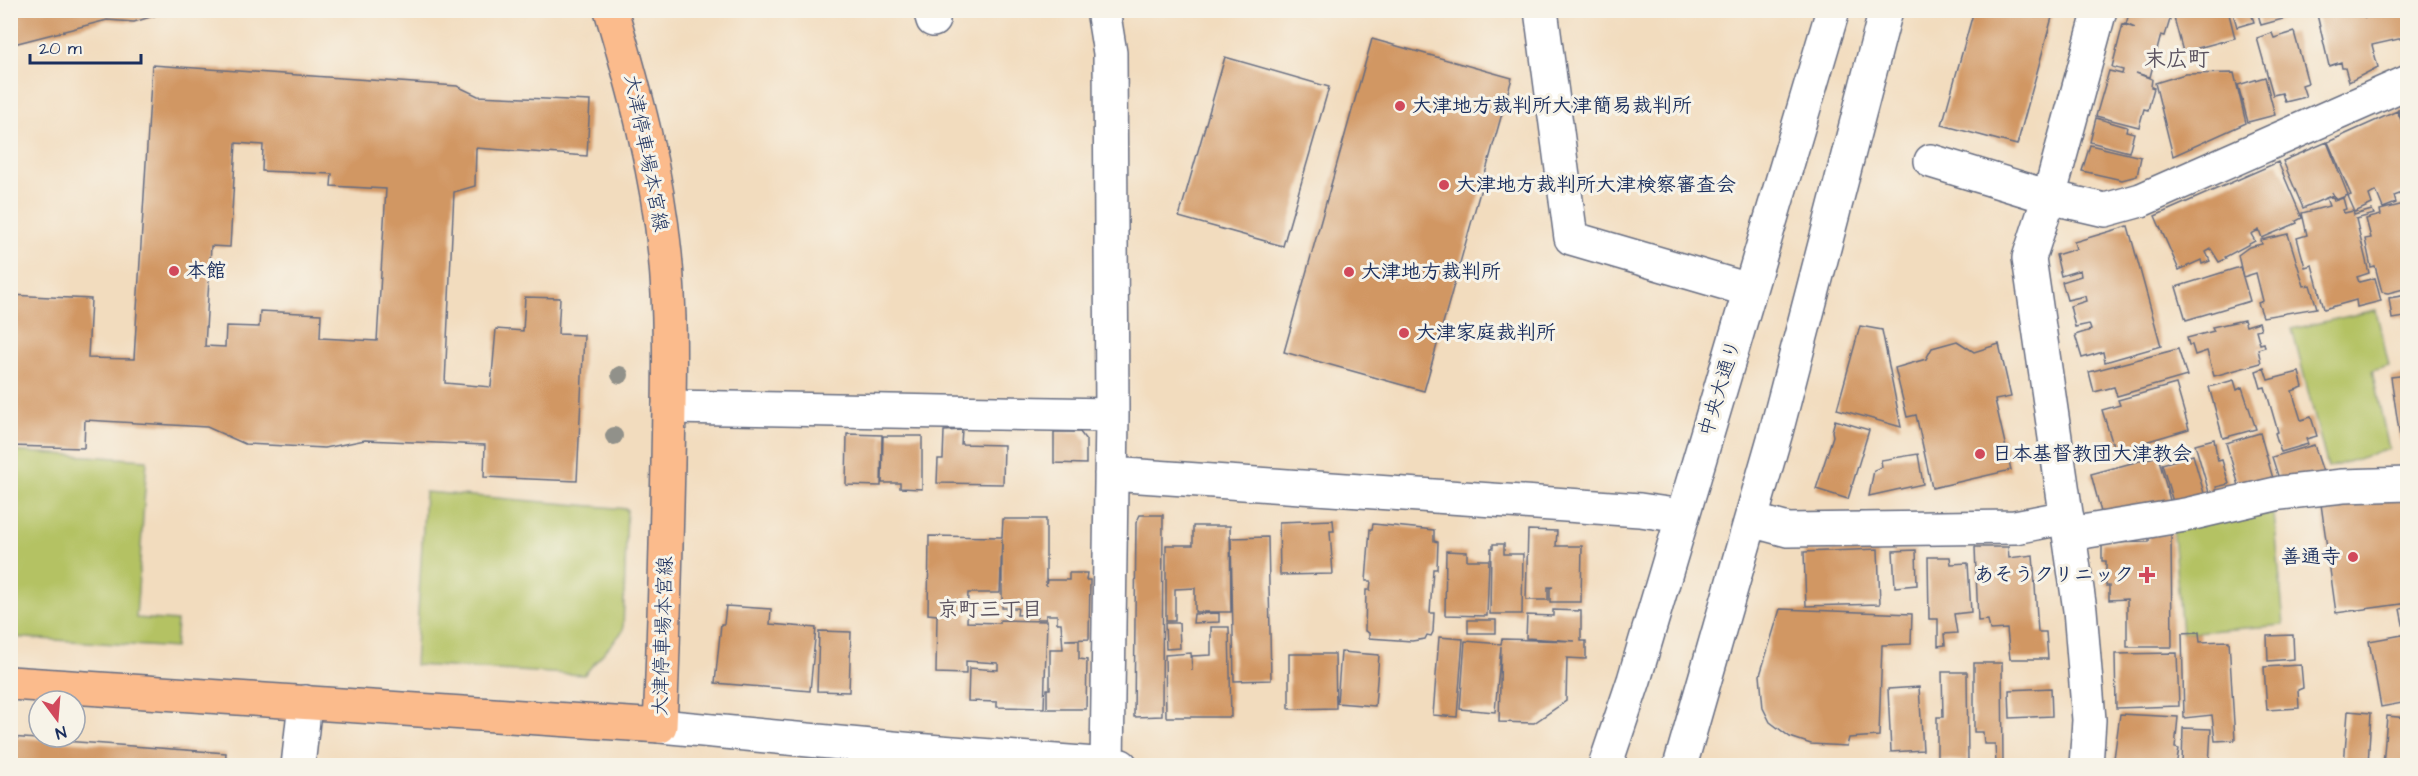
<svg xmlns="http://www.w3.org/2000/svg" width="2418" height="776" viewBox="0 0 2418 776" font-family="'Architects Daughter','Klee One',sans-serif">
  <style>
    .green { fill: #b4c264; stroke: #687861; stroke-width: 1.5 }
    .building { fill: #d19763; fill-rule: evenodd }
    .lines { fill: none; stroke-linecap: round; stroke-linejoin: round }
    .minor-casing { stroke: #666c80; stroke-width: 36 }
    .major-casing { stroke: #666c80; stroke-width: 36 }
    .minor { stroke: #fff; stroke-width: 33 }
    .major { stroke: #fbbb8c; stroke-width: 33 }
    .tree { fill: #91918a }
    .poi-dot { fill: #d1495b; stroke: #f7f3e8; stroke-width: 2 }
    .labels { text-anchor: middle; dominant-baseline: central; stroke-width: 6; stroke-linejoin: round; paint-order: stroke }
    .poi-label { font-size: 20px; font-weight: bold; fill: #1b2f5e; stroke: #f7f3e8; text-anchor: start }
    .street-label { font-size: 20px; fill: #1b2f5e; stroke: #f7f3e8 }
    .neighbourhood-label { font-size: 21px; font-weight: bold; fill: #5b5360; stroke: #f7f3e8 }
    .quarter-label { font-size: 22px; font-weight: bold; fill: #5b5360; stroke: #f7f3e8 }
  </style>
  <rect width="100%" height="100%" fill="#f7f3e8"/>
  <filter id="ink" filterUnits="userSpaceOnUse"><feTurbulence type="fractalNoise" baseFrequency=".0167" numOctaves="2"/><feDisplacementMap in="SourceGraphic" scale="12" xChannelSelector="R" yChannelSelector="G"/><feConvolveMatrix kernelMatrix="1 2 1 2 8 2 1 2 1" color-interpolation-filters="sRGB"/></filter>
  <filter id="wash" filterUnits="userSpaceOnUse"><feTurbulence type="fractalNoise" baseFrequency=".008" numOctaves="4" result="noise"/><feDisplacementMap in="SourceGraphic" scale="24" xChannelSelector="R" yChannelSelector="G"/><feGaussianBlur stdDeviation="1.35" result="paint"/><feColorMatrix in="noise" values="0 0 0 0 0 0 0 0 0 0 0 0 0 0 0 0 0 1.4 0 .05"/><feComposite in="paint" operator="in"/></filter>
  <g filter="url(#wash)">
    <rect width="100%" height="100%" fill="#f2dcbe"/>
    <path class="green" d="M2376,310L2389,366L2372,371L2389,449L2328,468L2292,329Z
      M10,451L147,460L136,618L177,621L175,648L11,637Z
      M425,492L627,509L623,631L584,675L415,665Z
      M2274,513L2284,625L2182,633L2172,524Z"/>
    <g id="blocks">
      <path class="building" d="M10,10H170V11L134,22L107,20L10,45Z
        M1974,10H2054L2017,145L1942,125Z
        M2130,10H2164L2172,13L2165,36L2161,35L2150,77L2136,73L2152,79L2151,87L2154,88L2148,110L2144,109L2139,127L2096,116L2109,71L2122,74L2123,70L2112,67L2123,24L2135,28L2126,24Z
        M2172,10H2228L2235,38L2183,52Z
        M2232,10H2250L2254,22L2237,27Z
        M2257,10H2286L2283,19L2261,25Z
        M2316,10H2362L2365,19L2363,10H2405L2408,37L2372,45L2378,67L2349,82L2345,68H2342L2341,62L2329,66Z
        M2294,32L2308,83L2302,85L2306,97L2285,102L2282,93L2273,95L2257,38L2272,33L2274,38Z
        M1372,39L1512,78L1424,391L1284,352Z
        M1225,57L1329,87L1283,246L1179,217Z
        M152,65L457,86L478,96L590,101L587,156L476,148L475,186L454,192L445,383L491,387L496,329L523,331L525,297L560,298L558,334L584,335L577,481L484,477L485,445L365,440L325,448L245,444L207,427L85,420L84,448L10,446V295L91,299L88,358L134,359ZM236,143L263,145L262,171L332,174L331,186L386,189L377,341L320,338L321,314L260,311L259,327L226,326L225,347L205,346L211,246L230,247Z
        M2234,73L2246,123L2173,156L2155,83L2185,74Z
        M2265,77L2275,115L2248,122L2238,85Z
        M2408,106V191L2394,196L2396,203L2383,208L2376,191L2369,195L2372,204L2355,212L2348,196L2351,195L2328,142L2397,111L2407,133L2398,110Z
        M2096,118L2127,127L2126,131L2134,133L2129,152L2090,142Z
        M2327,142L2348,195L2336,200L2332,192L2333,195L2303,208L2283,161Z
        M2090,145L2141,157L2137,176L2122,180L2082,171Z
        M2278,162L2302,218L2296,221L2297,223L2262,238L2259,230L2251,234L2255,241L2225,257L2226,259L2219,262L2211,249L2206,252L2210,261L2202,264L2201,260L2179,270L2155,216Z
        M2333,197L2334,201L2343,198L2346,209L2343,210L2344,213L2353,211L2354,215L2372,210L2374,214L2356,219L2369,273L2357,277L2359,282L2375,278L2381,301L2357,307L2356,300L2324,309L2312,265L2305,267L2297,238L2307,235L2302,213L2329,206L2326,198Z
        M2408,203V288L2388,293L2382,292L2375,266L2371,267L2365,239L2371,238L2366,219L2381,215L2380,210Z
        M2128,226L2161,346L2105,362L2103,352L2082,358L2075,335L2091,330L2089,324L2075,327L2070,306L2086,301L2085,296L2067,300L2062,282L2081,276L2080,270L2061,276L2056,255L2076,249L2074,242Z
        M2288,234L2304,286L2310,285L2317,308L2263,317L2258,303L2263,301L2256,273L2243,277L2238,255L2249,247L2262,244L2261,240Z
        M2240,267L2250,301L2186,320L2176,287Z
        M2408,295V334H2406L2404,317L2392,319L2389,298Z
        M2244,320L2246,326L2259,322L2261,329L2256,330L2260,344L2264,343L2265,347L2258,349L2261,363L2214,376L2207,351L2195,355L2192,345H2189L2187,338L2214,331L2212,327Z
        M1860,326L1882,330L1901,427L1837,409Z
        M1957,341L1974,352L1999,344L2011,397L1995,400L2011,470L1932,488L1916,415L1907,417L1895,368L1926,359L1932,348Z
        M2178,349L2187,376L2117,396L2114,387L2094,392L2089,372Z
        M2264,368L2268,380L2299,372L2303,387L2292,391L2301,420L2311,417L2317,436L2306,439L2308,444L2281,452L2275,433L2278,432L2265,387L2261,388L2256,371Z
        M2408,375V451H2402L2391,377Z
        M2234,380L2237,390L2242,387L2256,429L2223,438L2209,387Z
        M2176,384L2189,429L2115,451L2102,410L2120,405L2118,400Z
        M1835,420L1869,430L1848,499L1816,489L1833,436L1832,431Z
        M962,430L961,444L1004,445L1003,484L937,483L938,459H943L944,431Z
        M1054,432H1080L1086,440V464L1054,463Z
        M2260,433L2274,482L2240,489L2226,443Z
        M847,434L882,435L881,486L846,485Z
        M883,436H922V489L900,488V483H882Z
        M2214,439L2218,461L2222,460L2229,484L2216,487L2218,494L2210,496L2195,444Z
        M2314,445L2324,475L2280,482L2272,457Z
        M1918,454L1923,484L1869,496L1874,470L1882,467L1881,460Z
        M2193,455L2206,500L2175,509L2162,464Z
        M2158,456L2171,504L2141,508L2140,506L2102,516L2091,474Z
        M2408,492V603L2336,613L2321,504Z
        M1140,515H1163L1162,716L1134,717L1136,523Z
        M1003,519H1046V586L1047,580H1069V573H1087L1086,580H1090L1089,639L1065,640H1079V659L1087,660L1086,709H1047V689H1050V649H1063L1061,623H1057V615H1046V619H1037V614L1017,615L1018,608H1002V539L1000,593H968L967,622L1000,623V620L1047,621L1044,708L997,707V702L968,701L969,668L998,670V663L966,661V674L936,673L937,615L928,614L929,536L1002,537Z
        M1333,520L1334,531H1330L1333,574L1280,575L1279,522Z
        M1373,524L1434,530V541L1438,542L1437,569H1433L1430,613H1434L1433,632L1431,636L1427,635L1425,639L1412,641L1369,638V633L1365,631L1366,590H1370L1371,581H1366L1370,529H1372Z
        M1193,526H1230L1231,612H1195V588L1175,589V621H1166V545H1193Z
        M1528,530L1557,531L1556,546H1582L1581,602H1550V588L1553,587H1548V600H1526Z
        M2149,534H2171L2172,647H2127V599L2109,600V586H2106V561H2102V543L2149,542Z
        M1268,537L1271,680L1234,681L1231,538Z
        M1493,544H1504V554H1523L1522,614H1490L1491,548H1493Z
        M1975,547H2008L2009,558L2033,555L2038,632H2046L2048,659H2010L2007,629L1990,630L1988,620L1978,621Z
        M1878,549L1880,604L1806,606L1804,552Z
        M1916,550L1917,585L1895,587L1893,551Z
        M1446,551L1467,552V560H1489L1487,616L1445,615Z
        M1928,557H1950L1951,564L1968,563L1971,612L1954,614L1957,633L1944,634L1945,645L1938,646V619H1929Z
        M726,606L771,609L770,624L816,628L810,691L715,683L721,624H724Z
        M2408,607V633L2405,634L2400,609Z
        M1780,609L1912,614L1911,644L1882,645L1879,736L1849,738L1847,746L1811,744L1790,737L1770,722L1763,708L1760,675Z
        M1553,610L1581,611V641H1586V659L1567,658L1566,701L1534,723L1499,722L1501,646L1495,712L1460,709L1465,641L1501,644L1502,639L1575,641L1526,638L1527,615L1553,616Z
        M1219,613V622L1193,623L1194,614Z
        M1468,620H1496V633H1468Z
        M1165,623H1179L1180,648L1166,649Z
        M1211,627H1229L1231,717H1166L1165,655L1191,653L1192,671V656L1211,655Z
        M819,631L851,632L849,692L817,691Z
        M2199,632L2200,642L2229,641L2235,740L2215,741L2212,715L2184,718L2182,633Z
        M2408,634V702L2381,707L2369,641Z
        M2293,635L2294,659L2268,661L2267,636Z
        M1439,637L1463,639L1457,717L1433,715Z
        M1341,652L1379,655L1375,706L1337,703Z
        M2177,653L2179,706L2116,708L2115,654Z
        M1289,654H1335L1336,708L1289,709Z
        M1974,663H2002L2003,763H1996L1995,744H1984L1983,732H1974Z
        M2301,665L2303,688L2298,690L2299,708L2267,710L2264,667Z
        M1942,672H1967L1968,761L1937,759V717H1943Z
        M1919,687L1923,750L1891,752L1888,689Z
        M2051,688L2052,716L2010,718L2009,690Z
        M2348,711L2371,713L2368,766H2344Z
        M2120,714L2178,717L2175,748L2179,749L2176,766H2113Z
        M2387,716L2408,718L2407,766H2383Z
        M2183,728L2211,729L2209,766H2182Z
        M10,737L226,753L225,766H10Z
        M374,762L406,764V766H374Z"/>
    </g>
  </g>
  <g filter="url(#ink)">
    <use href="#blocks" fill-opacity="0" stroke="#666c80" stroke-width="1.5"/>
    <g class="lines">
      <g class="minor-casing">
        <path id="minor" d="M930,10L933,20
          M1103,10L1110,53L1112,415L1107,765
          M1541,10L1571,238L1749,290
          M1931,161L2049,197L2105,210L2141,200L2408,82
          M669,407L1112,415
          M1111,474L1640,510L1682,516
          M1751,520L1788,530L2015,527L2067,517
          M2070,534L2185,515L2280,493L2343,486L2408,484
          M660,726L914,750L1121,766
          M298,766L305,702
          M1605,766L1634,680L1833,10
          M1680,766L1776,432L1886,10
          M2086,766L2089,720L2080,610L2029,258L2049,197L2100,10"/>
      </g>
      <g class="major-casing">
        <path id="major" d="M10,683L660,726C664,638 666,551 668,463C669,394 672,323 665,254C657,171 635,90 611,10"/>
      </g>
      <use href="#minor" class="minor"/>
      <use href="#major" class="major"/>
    </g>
    <g class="tree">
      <circle cx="620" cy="375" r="9"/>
      <circle cx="614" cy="436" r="9"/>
    </g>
  </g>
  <g class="poi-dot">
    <circle cx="1400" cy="106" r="6"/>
    <circle cx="1444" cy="185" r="6"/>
    <circle cx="174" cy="271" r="6"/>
    <circle cx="1349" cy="272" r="6"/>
    <circle cx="1404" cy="333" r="6"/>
    <circle cx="1980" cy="454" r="6"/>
    <circle cx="2353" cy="557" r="6"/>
    <path d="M2144 566h6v6h6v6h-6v6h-6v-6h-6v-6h6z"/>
  </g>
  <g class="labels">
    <g class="poi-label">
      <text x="1412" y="106">大津地方裁判所大津簡易裁判所</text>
      <text x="1456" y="185">大津地方裁判所大津検察審査会</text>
      <text x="186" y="271">本館</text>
      <text x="1361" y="272">大津地方裁判所</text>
      <text x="1416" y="333">大津家庭裁判所</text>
      <text x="1992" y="454">日本基督教団大津教会</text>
      <text x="2341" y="557" text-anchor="end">善通寺</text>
      <text x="2134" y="575" text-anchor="end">あそうクリニック</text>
    </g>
    <g class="street-label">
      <text transform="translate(646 153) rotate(79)">大津停車場本宮線</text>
      <text transform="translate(1720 388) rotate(-73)">中央大通り</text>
      <text transform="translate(663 636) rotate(-88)">大津停車場本宮線</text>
    </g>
    <g class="neighbourhood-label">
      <text x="990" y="609">京町三丁目</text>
    </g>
    <g class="quarter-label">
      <text x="2177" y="59">末広町</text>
    </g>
  </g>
  <rect width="2418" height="776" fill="none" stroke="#f7f3e8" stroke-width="36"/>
  <g transform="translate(57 719) rotate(164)"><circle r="28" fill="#f7f3e8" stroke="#9fa5b1" stroke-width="1.5"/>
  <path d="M0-4.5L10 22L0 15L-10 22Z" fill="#d1495b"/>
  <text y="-9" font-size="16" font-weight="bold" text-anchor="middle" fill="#1b2f5e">N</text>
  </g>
  <path d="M30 54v9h111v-9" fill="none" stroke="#1b2f5e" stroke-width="3"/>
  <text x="39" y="54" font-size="18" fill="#1b2f5e" stroke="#f7f3e8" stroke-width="4.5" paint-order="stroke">20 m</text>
</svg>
